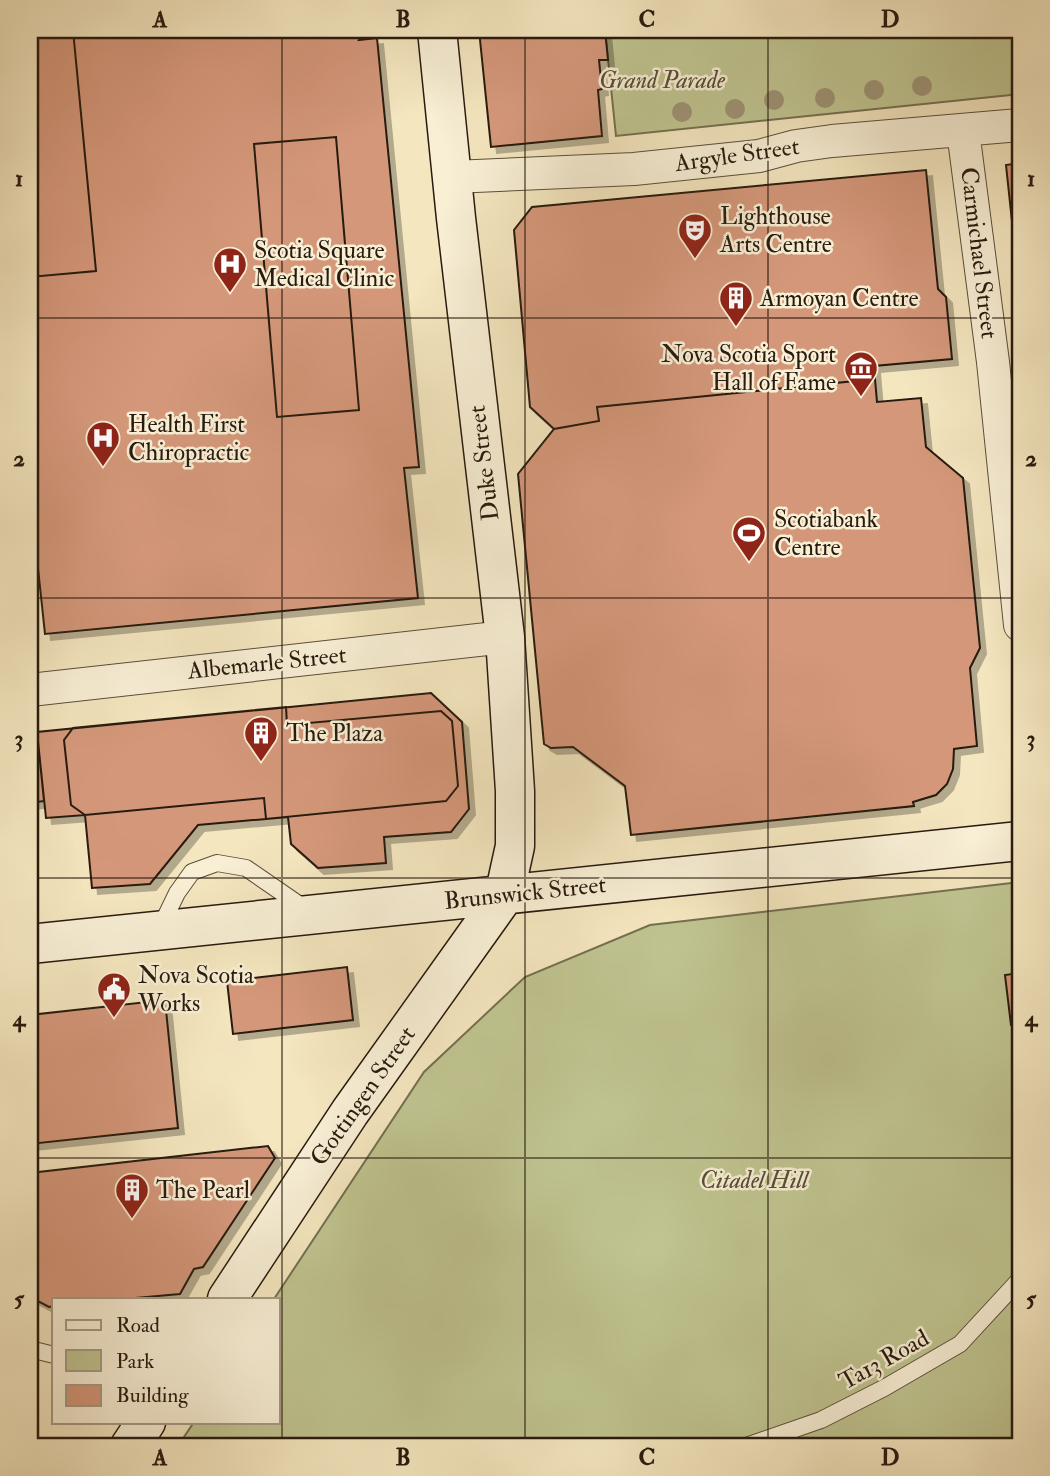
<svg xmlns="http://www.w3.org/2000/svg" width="1050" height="1476" viewBox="0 0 1050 1476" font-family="'IM FELL Double Pica',serif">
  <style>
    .green { fill: #bfc490; stroke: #746f50; stroke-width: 2 }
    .building { fill: #d4977a; stroke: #281a0f; stroke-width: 2; filter: url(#shadow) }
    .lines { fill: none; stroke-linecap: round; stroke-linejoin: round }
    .lane-casing { stroke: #5b4d3b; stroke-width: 18 }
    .street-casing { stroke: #5b4d3b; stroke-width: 34 }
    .secondary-casing { stroke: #281a0f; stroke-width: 41 }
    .lane { stroke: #f8efd5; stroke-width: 16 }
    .street { stroke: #f8efd5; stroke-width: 32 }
    .secondary { stroke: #f8efd5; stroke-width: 38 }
    .tree { fill: #9d9274 }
    .grid { fill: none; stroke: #281a0f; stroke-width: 2; stroke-opacity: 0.55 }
    .labels { text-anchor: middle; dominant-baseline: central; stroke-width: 5; stroke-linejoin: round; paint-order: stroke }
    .park-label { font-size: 24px; font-style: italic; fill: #554d36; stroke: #f8efd5 }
    .street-label { font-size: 24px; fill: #281a0f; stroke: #f8efd5 }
    .poi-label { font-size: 24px; fill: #281a0f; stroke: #f8efd5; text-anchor: start }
    .neatline { fill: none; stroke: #281a0f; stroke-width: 2.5 }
    .grid-label { font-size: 23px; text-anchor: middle; font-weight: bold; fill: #281a0f }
  </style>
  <defs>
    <filter id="shadow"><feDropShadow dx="6" dy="6" stdDeviation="0" flood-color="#0004"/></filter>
  </defs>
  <rect width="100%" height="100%" fill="#f4e6bf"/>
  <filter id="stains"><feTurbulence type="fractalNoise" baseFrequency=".00286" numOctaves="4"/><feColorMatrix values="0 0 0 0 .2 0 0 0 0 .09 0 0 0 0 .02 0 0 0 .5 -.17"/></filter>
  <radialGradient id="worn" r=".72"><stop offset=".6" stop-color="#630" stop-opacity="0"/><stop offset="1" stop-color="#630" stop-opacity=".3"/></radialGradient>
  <path class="green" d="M605,30H1020V94L616,136Z
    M1020,882V1446H178L194,1422H278V1299H274L424,1072L525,977L650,925Z"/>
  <path class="building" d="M30,30H365L359,40L377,38L419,467L404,468L418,598L45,634L30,493Z
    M30,30H73L96,271L30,277Z
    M479,30H605L608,60H599L602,89L598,90L602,136L491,147Z
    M336,137L359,410L277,417L254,144Z
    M1020,163V239L1014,240L1006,165Z
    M926,170L938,289L946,297L952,359L874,366L875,379L597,407L599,421L554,429L530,407L514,230L532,207Z
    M1020,244V301L1014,245Z
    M875,379L877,402L921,398L926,447L963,478L980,648L970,668L977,746L954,749L953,769L947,784L936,795L913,802L914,806L631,835L625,786L573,747L551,748L544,744L518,474L554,429L599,421L597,407Z
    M431,693L462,722L469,809L451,832L384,837L386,863L318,868L291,844L288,817L198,825L150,884L92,888L85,815L46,818L37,732Z
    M286,707L287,725L441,711L452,721L458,786L446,801L266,819L264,798L85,815L71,805L64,740L73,728Z
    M37,732L44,801L30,803V733Z
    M347,967L353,1020L233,1034L227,981Z
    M1020,973V1024L1011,1025L1005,975Z
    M165,1000L178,1128L30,1144V1015Z
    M268,1146L275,1158L203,1267L194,1269L180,1294L124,1299H54V1306L49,1307L30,1297V1173Z"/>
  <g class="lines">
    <g class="lane-casing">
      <path id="lane" d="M160,928L177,893L192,872L217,863L246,868L307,910
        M30,1349L54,1355
        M746,1446L821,1420L884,1388L960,1344L1020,1279"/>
    </g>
    <g class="street-casing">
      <path id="street" d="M963,131L993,362L1020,625
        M453,177L634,169L759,156L796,146L832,141L1020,125
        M30,690L505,637"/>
    </g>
    <g class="secondary-casing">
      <path id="secondary" d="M30,944L1020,841
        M227,1299L350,1112L504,896L515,846V791L505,637L456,218L437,30
        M130,1446L146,1422"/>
    </g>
    <use href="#lane" class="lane"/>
    <use href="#street" class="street"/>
    <use href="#secondary" class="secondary"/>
  </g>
  <g class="tree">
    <circle cx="922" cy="86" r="10"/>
    <circle cx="874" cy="90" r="10"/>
    <circle cx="825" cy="98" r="10"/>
    <circle cx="774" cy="100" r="10"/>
    <circle cx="735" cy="109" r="10"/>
    <circle cx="682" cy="112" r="10"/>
  </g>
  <path class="grid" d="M282,30V1446M525,30V1446M768,30V1446M30,318H1020M30,598H1020M30,878H1020M30,1158H1020"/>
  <defs>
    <g id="theatre-pin" transform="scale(1.75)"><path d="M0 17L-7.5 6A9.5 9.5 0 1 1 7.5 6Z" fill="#8f2418" stroke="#f8efd5"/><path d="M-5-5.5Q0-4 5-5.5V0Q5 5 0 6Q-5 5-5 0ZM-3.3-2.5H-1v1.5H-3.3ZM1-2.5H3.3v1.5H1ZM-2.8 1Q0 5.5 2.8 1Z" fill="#fff"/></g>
    <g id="hospital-pin" transform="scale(1.75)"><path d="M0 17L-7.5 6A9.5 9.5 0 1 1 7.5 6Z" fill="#8f2418" stroke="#f8efd5"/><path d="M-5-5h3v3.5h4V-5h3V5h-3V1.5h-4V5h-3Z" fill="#fff"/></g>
    <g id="building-pin" transform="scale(1.75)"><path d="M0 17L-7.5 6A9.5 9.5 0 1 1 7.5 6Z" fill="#8f2418" stroke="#f8efd5"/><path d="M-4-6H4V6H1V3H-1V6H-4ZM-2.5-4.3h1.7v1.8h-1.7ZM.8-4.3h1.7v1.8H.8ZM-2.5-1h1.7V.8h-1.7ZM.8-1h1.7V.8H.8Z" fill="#fff"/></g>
    <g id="museum-pin" transform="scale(1.75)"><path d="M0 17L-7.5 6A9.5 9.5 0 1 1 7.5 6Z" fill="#8f2418" stroke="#f8efd5"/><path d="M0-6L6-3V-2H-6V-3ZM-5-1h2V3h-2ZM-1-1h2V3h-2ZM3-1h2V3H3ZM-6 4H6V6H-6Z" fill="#fff"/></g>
    <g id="stadium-pin" transform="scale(1.75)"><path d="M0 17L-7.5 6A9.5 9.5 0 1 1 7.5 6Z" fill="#8f2418" stroke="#f8efd5"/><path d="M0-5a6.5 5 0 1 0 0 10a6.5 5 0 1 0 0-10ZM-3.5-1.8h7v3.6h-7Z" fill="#fff"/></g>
    <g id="civic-pin" transform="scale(1.75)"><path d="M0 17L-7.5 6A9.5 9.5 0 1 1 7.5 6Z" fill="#8f2418" stroke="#f8efd5"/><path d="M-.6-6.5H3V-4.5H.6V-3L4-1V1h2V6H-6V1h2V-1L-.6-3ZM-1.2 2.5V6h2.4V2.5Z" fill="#fff"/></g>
  </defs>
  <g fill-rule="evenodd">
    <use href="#theatre-pin" x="695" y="230"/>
    <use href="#hospital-pin" x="230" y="264"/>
    <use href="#building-pin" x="736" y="298"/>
    <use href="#museum-pin" x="861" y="368"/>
    <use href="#hospital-pin" x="103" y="438"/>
    <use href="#stadium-pin" x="749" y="533"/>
    <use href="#building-pin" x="261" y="733"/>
    <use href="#civic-pin" x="114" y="989"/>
    <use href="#building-pin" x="132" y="1190"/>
  </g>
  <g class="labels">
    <g class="park-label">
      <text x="662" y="80">Grand Parade</text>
      <text x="754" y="1180">Citadel Hill</text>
    </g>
    <g class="street-label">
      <text transform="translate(737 155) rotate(-8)">Argyle Street</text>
      <text transform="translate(979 253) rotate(83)">Carmichael Street</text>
      <text transform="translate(484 463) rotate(-97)">Duke Street</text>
      <text transform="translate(267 663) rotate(-6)">Albemarle Street</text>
      <text transform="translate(525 893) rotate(-6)">Brunswick Street</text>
      <text transform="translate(363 1096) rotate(-55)">Gottingen Street</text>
      <text transform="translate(884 1360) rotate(-29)">Ta13 Road</text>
    </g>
    <g class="poi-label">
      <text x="720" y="216">Lighthouse<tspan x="720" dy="28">Arts Centre</tspan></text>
      <text x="254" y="250">Scotia Square<tspan x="254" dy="28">Medical Clinic</tspan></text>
      <text x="760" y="298">Armoyan Centre</text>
      <text x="836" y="354" text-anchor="end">Nova Scotia Sport<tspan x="836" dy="28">Hall of Fame</tspan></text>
      <text x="128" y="424">Health First<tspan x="128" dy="28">Chiropractic</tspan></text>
      <text x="774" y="519">Scotiabank<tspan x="774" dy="28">Centre</tspan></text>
      <text x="286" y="733">The Plaza</text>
      <text x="138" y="975">Nova Scotia<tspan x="138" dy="28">Works</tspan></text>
      <text x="156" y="1190">The Pearl</text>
    </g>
  </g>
  <rect width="1050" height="1476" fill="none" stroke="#f4e6bf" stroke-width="77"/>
  <rect x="52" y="1298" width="228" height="126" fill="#f8efd5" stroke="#a59a86" stroke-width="2"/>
  <rect x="66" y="1320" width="35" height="10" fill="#f8efd5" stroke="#a59a86" stroke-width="2"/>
  <text x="116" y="1332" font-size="21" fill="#281a0f">Road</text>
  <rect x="66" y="1350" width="35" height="21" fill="#bfc490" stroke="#a59a86" stroke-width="2"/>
  <text x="116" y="1368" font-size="21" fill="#281a0f">Park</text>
  <rect x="66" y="1385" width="35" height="21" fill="#d4977a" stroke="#a59a86" stroke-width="2"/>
  <text x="116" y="1402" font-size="21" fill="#281a0f">Building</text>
  <rect x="38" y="38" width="974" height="1400" class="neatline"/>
  <g class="grid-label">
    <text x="160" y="27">A</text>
    <text x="403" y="27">B</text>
    <text x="647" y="27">C</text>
    <text x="890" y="27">D</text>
    <text x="19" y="186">1</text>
    <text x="1031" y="186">1</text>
    <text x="19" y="466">2</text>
    <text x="1031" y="466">2</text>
    <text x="19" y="746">3</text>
    <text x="1031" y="746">3</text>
    <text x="19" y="1026">4</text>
    <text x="1031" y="1026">4</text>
    <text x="19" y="1306">5</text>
    <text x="1031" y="1306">5</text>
    <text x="160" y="1465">A</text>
    <text x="403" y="1465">B</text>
    <text x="647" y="1465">C</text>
    <text x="890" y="1465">D</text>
  </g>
  <rect width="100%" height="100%" filter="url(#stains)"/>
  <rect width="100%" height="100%" fill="url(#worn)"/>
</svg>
